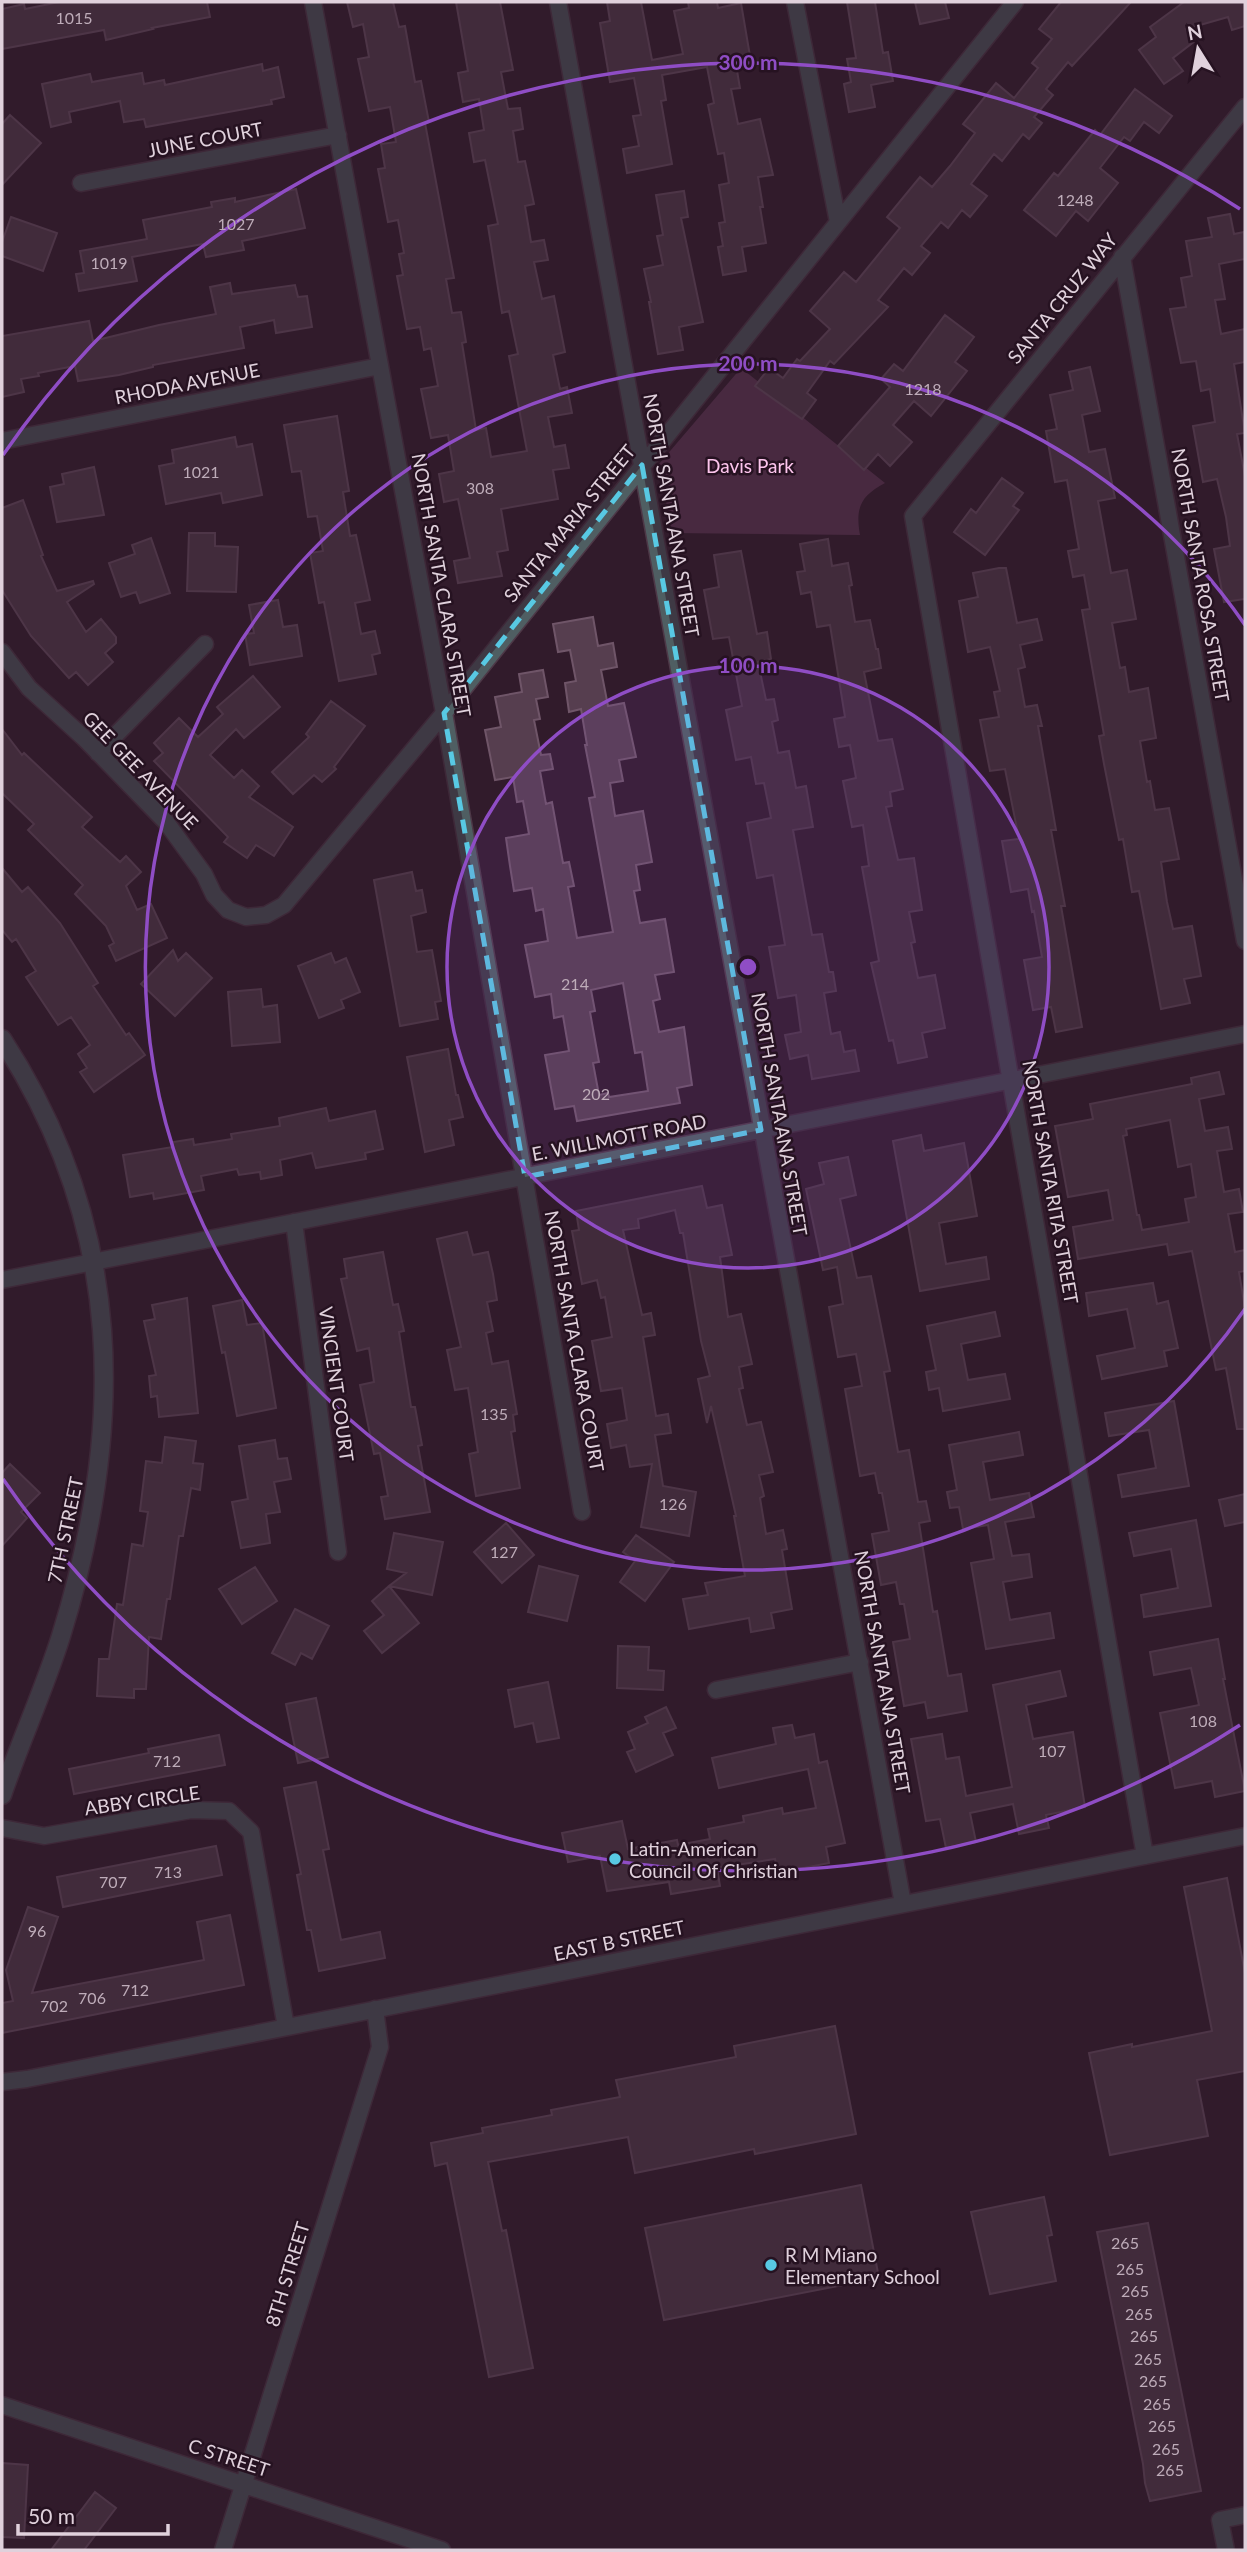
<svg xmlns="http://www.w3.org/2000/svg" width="1247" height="2552" viewBox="0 0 1247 2552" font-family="Lato,sans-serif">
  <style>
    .green { fill: #653a5a }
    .building { fill: #563e4f; stroke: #6f5568; stroke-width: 2; fill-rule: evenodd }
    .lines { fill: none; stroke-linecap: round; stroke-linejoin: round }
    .minor-casing { stroke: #4d3847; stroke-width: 19 }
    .tertiary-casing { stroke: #4d3847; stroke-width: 21 }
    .minor { stroke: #4f5e62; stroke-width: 16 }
    .tertiary { stroke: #4f5e62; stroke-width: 18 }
    .marked { fill: none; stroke: #58c9e3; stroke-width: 5; stroke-dasharray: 14 9; stroke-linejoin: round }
    .ring { fill: none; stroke: #8f4dc5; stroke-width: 3.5 }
    .poi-dot { fill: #58c9e3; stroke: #261221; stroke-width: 2.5 }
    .labels { text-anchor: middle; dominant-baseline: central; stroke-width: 5; stroke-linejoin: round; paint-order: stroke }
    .number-label { font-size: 16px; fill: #beacb9 }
    .street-label { font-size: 19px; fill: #e0d1dc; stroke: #261221 }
    .park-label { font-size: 19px; fill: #fdc5ed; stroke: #261221 }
    .poi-label { font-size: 19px; fill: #e0d1dc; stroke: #261221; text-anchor: start }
    .centre { fill: #8f4dc5; stroke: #261221; stroke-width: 3.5 }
    .ring-label { font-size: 21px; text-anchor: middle; font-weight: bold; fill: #8f4dc5; stroke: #261221; stroke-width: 5; stroke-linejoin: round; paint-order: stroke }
  </style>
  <rect width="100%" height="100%" fill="#311b2b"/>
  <path class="green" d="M741,368L885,483C861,496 855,507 860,535L672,533L659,464Z"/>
  <path class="building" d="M59,2H207L210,17L152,28L153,29L106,40L104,30L2,49V9L24,4L25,9Z
    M347,2H393L399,27L405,26L415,82L421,81L429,122L425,123L454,278L446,279L452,313L461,312L466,342L462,343L476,430L486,428L491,457L527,451L509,356L518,354L509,311L502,313L488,226L498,224L485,160L474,162L469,133L484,130L479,99L463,102L458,73L468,71L456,2H500L513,70L501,72L508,109L520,108L523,129L513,131L518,162L525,161L534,204L525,206L531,242L544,240L548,260L534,262L542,299L554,296L565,352L553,355L560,389L567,387L572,413L548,417L554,447L565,445L569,468L553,470L558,499L501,509L508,550L497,552L502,576L458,583L454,561L470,558L458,499L444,502L439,474L454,471L448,435L431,438L421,389L438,386L431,348L424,350L420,327L407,329L397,276L403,275L399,254L404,253L398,220L388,222L378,169L385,168L381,144L396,142L390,107L369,111L358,59L369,57L363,24L353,27Z
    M607,2H641L652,60L683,54L674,11L689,8L688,2H717L718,8L741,3L750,56L735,59L740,88L731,89L738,124L760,119L773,175L758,177L763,207H760L766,243L742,247L746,271L723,275L718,247L723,246L719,223L725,222L719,185L729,183L724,153L718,154L708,105L714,103L707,67L662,75L666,100L661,101L672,164L627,173L623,149L639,146L633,116L641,115L634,78L610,82L600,23L610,21Z
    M847,2H875L883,53L888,52L893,81L871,85L875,107L849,112L844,84L851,82L847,59L856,58Z
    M915,2H945L949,18L920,24Z
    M1061,2H1131L1072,66L1068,62L1046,89L1053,95L1034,117L1042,123L1029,139L1023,134L1002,161L994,154L971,184L987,196L970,217L962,210L948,228L941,222L921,246L930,253L912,275L904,268L878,300L888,307L834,364L830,361L807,393L816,400L802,419L755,386L769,368L783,378L797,359L800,361L830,329L810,311L844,272L856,282L900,228L887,217L920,177L932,187L950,166L975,133L963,124L996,83L1014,98L1038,68L1032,63L1052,39L1039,29Z
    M1184,2H1245V26L1232,30L1228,17L1186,29L1195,41L1173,58L1183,71L1164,84L1139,50L1156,37L1150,27Z
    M262,64L263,71L278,67L284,97L271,100L272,104L146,127L144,119L124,122L120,101L69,112L71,122L51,127L42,84L90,74L92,82L142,73L144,84L164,80L165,85Z
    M1135,89L1172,116L1159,133L1144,122L1130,141L1124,137L1100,168L1118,183L1088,221L1076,211L1056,236L1024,210L1054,173L1058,176L1095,130L1100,135Z
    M10,115L41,143L2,185V124Z
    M296,189L305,228L242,241L244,250L206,257L203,244L132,257L137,281L79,291L76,274L84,273L80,251L147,239L143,220L212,207L211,202L235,198V202Z
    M684,191L688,217L681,218L703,322L679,327L683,350L658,354L649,302H651L644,269L663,265L657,236L663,235L656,195Z
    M1230,214L1234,234L1244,232L1245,259L1219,264L1225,299L1215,300L1221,334L1245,329V362L1234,364L1245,433L1237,434L1245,476V599L1224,602L1214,549L1230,546L1226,517L1217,479L1203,482L1193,426L1215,422L1210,389L1201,391L1196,361L1181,363L1170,309L1186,307L1181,278L1192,276L1186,241L1212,237L1208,218Z
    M11,217L57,233L43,271L2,256V242Z
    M230,283L232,294L295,285L298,297L307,296L312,327L276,333L274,320L240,327L244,348L153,365V367L119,375L78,381L75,366L38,373L39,376L21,379L24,392L2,397V336L89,321L93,341L159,325L216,314L210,287Z
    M945,315L974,337L955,362L967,371L931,416L914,401L893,425L912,442L890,466L878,454L864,470L838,446L890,387L881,379L894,364L903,371Z
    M1090,367L1100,411L1082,415L1089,452L1105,449L1115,498L1098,501L1104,534L1111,573L1127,570L1136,619L1112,623L1120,668L1125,667L1129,692L1148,688L1156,738L1140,741L1147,782L1150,781L1155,810L1169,808L1179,859L1161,862L1167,902L1173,929L1192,926L1201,976L1184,979L1190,1003L1161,1009L1139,891L1132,892L1123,839L1119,840L1104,764L1099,736L1104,735L1082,610L1090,609L1084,575L1073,577L1068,551L1079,549L1067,480L1055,482L1046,431L1057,429L1050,395L1073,390L1069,372Z
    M337,416L349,491L343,492L350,536L356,535L370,600L355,603L361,634L375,631L380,653L372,655L376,674L339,681L324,602L319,603L310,553L323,551L317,516L308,517L301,471L292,472L284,425Z
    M235,437L237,447L252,444L262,495L223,503L221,493L166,504L159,466L174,463L172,450Z
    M94,467L104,515L57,522L50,487L64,484L62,474Z
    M1002,478L1023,493L1013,506L1019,510L985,555L954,532L971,509L976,513Z
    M23,500L43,555L41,556L57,591L93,581L94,584L67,602L86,632L101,619L116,637V643L105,653L113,662L88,685L76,672L69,678L31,636L2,590V508Z
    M189,533H215V546L238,547L236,592L187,591Z
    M151,538L170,593L140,603L136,592L121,597L109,563L135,554L132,545Z
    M828,539L832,566L848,563L852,585L849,586L855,622L870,620L876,649H878L881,668L864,672L872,712L878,741L892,739L903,789L890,792L892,806L886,807L898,860L914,858L922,910L909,912L915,942L911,943L918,978L935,975L945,1028L922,1033L927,1057L898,1063L893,1040L889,1041L871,963L879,961L862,867L869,866L863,825L852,827L843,781L856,778L850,745L839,747L834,719L845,717L830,625L817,627L811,592L801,594L797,572L805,571L800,544Z
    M741,551L757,634L767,632L771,659L758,662L766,700L774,699L778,720L772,722L778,753L789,751L796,788L806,786L813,827L793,830L812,935L822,934L829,972H833L836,991L824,993L831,1034L840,1032L844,1052L855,1050L859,1071L812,1079L808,1055L790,1059L785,1035L801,1032L796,995L778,998L769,947L785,945L773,875L757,878L747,823L771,818L764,783L756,784L751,757L736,760L726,710L742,706L729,637L713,639L704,590L719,587L714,555Z
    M999,568H1006L1017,623L1037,619L1042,640L1020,645L1025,667L1018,669L1025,707L1037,705L1042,726H1038L1056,830H1051L1065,906H1061L1082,1027L1056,1032L1051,1007L1033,1010L1024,960L1042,957L1034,911L1032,912L1028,889L1011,892L1002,841L1019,839L1005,769L990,771L980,720L999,717L994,692L1000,691L990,647L968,652L959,601L978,597L973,573Z
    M278,600L283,627L297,625L302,656L250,665L245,634L254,633L249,605Z
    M593,617L598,646L613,643L617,667L601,670L608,706L624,703L636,757L619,760L623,781L610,783L615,816L643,811L652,862L636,865L640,890L634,891L640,923L665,919L674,972L655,975L660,999L653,1001L659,1032L684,1027L692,1085L677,1088L680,1103L577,1121L574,1106L555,1109L545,1055L569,1051L563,1016L554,1018L551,994L535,997L525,945L548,941L543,909L536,911L532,888L514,891L510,866L506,838L529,834L523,801L517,802L513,777L495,780L485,730L501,727L495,697L522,692L519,674L543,670L548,697L536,699L540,719L534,720L541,755L550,754L553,769L540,771L546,804L552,802L563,863L569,862L574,886L568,887L577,938L613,932L589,798L595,797L585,745H587L581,709L569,712L565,683L576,681L570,650L558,652L553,624ZM623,983L635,1053L642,1052L648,1091L609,1097L608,1093L599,1095L593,1063L599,1062L590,1012L595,1011L591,990Z
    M253,676L280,707L244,738L236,729L210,755L234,778L242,770L259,786L249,797L293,827L274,856L256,845L247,858L224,842L228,837L154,761L163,753L154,743L179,718L198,737L223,714L217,707Z
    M331,701L365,726L334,767L336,769L322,782L314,775L293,794L272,772L309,737L306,734Z
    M2,729L22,755L24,753L92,817L82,827L120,862L126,856L141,872L126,886L137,910L151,904L167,938L116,961L109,946L114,943L106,926L75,894L83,885L28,830L34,824L2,793Z
    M2,868L22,892L28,887L60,923L98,983L93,986L126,1035L129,1033L145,1055L94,1092L80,1072L87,1068L78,1054L90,1045L71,1017L58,1025L26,977L36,971L16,939L12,942L2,930Z
    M412,872L416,891L422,890L426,912L411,916L417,952L432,950L441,1001L435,1002L438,1019L400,1026L374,880Z
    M173,950L178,961L186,953L212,978L175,1016L141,984Z
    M331,953L335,963L346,958L360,992L341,1000L344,1008L319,1018L298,966Z
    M261,989L263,1007L277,1005L280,1042L232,1046L228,992Z
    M448,1049L456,1095H458L463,1117L449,1120L454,1145L425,1152L407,1057Z
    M1219,1072L1224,1094L1199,1099L1205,1131L1228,1127L1232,1149L1217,1151L1224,1192L1239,1189L1243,1212L1228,1214L1235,1252L1245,1250V1271L1239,1272L1245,1308V1429H1237L1226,1368L1216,1370L1192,1251L1169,1255L1167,1244L1078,1259L1073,1227L1113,1220L1108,1190L1068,1197L1055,1126L1093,1119L1090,1104L1192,1084L1191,1078ZM1170,1120L1178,1167L1191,1164L1196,1197L1185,1199L1189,1222L1142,1230L1139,1215H1137L1123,1136L1127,1135L1126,1129Z
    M326,1108L329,1121L375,1111L383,1149L365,1153L366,1159L316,1168L312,1153L280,1160L282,1175L261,1179L260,1172L239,1175L237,1169L201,1176L204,1190L154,1199L153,1193L130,1197L123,1155L173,1147V1142L193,1139L194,1145L232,1139L231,1134L280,1126L279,1118Z
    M921,1135L924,1151L964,1143L977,1216L939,1223L946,1264L986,1257L989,1279L920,1291L893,1141Z
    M848,1157L856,1195L840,1199L857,1278L871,1276L890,1371L884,1372L898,1452L909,1450L918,1502L926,1501L930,1521L919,1523L933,1612L937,1611L948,1676L961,1674L967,1711L928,1718L925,1702L904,1706L893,1642L910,1639L904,1604H900L896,1582L881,1585L872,1534L889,1531L882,1493H879L875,1473L860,1476L845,1389L862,1386L856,1354L838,1357L829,1307L843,1304L837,1267L823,1270L806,1189L824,1184L819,1163Z
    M702,1186L707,1208L722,1205L732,1255L720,1257L728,1317L741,1314L752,1364L739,1367L743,1388L739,1389L747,1425L761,1422L773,1472L759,1475L764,1496L760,1498L766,1534L783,1530L787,1549L782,1550L792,1609L771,1613L774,1628L751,1632L749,1618L689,1629L683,1599L708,1595L705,1583L745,1576L734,1516H736L711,1406L707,1423L698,1379L710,1376L701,1341L683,1233H680L675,1210L638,1219L639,1228L623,1230L642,1315L651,1313L655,1335L643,1337L656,1416L668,1414L671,1433L655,1435L663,1486L696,1492L689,1536L641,1527L652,1464L630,1467L626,1445L611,1448L607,1424L627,1420L622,1388L601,1391L592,1341L612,1337L605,1297L601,1298L597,1280L582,1284L572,1231L579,1230L576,1211Z
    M467,1232L473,1255L488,1252L493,1274L497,1300L487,1302L493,1331L486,1333L492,1364L508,1361L517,1414L513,1415L515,1431L511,1432L520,1488L476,1496L469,1454L478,1452L468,1388L455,1390L447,1350L461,1347L437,1239Z
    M383,1252L393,1305L398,1304L404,1331L399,1332L411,1407H415L422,1445L418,1446L430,1512L385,1519L381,1497L388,1496L380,1453L374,1454L360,1385L374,1382L369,1348L357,1351L341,1279L347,1278L344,1259Z
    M1153,1283L1157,1304L1168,1301L1178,1348L1164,1351L1167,1366L1102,1379L1097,1356L1135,1348L1127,1309L1089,1316L1086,1293Z
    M187,1298L198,1413L159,1417L157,1396L151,1397L149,1376L156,1375L144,1321L155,1319L152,1305Z
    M242,1300L247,1325L262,1323L276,1408L237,1416L225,1352L222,1353L213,1306Z
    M995,1312L1000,1336L961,1344L968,1380L1005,1374L1010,1399L943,1411L939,1388L929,1390L926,1372L936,1370L927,1326Z
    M1174,1401L1189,1486L1122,1497L1118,1475L1156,1468L1149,1430L1109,1436L1105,1413Z
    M1019,1432L1023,1455L983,1462L990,1500L1029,1493L1034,1517L1005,1522L1012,1556L1029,1554L1032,1577L1003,1582L1010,1620L1050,1613L1054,1638L986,1649L971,1563L994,1559L988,1525L963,1529L959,1507L950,1508L947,1492L957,1490L949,1445Z
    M165,1437L196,1441L193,1463L203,1464L200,1490L191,1488L183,1536H179L170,1599H167L161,1639L149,1637L146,1689H134V1698L97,1696L99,1659H109L117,1604L123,1605L132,1544L143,1546L148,1512L140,1511L146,1461L162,1463Z
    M275,1440L278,1459L287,1458L291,1479L274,1482L280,1512L266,1514L270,1543L241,1548L232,1502L248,1499L239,1446Z
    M10,1464L40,1493L21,1512L27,1518L2,1546V1473Z
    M1245,1494V1522L1225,1526L1219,1500Z
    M1196,1520L1211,1606L1144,1617L1141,1595L1178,1588L1171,1549L1134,1556L1129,1533Z
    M506,1523L534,1555L502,1583L474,1552Z
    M394,1533L443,1542L432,1595L389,1586L406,1573L387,1569Z
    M636,1535L674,1562L645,1601L620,1582L635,1561L623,1552Z
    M539,1566L578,1576L567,1621L528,1612Z
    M255,1567L277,1601L242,1624L219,1589Z
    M389,1586L419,1623L382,1653L364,1631L384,1615L372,1601Z
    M295,1609L329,1626L312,1659L301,1653L295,1665L272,1653Z
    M1218,1639L1225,1679H1223L1245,1791L1215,1797L1212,1781L1175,1788L1160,1713L1199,1705L1191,1668L1154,1675L1150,1652Z
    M618,1646L649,1647L648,1670L664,1671L663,1690L617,1688Z
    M1060,1671L1066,1696L1026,1705L1033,1739L1073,1732L1085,1807L1046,1815L1049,1828L1019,1834L1013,1804L970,1813L976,1842L946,1848L940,1819L926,1821L911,1739L942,1734L946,1759L959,1757L966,1796L1012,1787L993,1685Z
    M548,1682L559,1738L537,1742L533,1723L515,1727L508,1690Z
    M316,1698L328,1757L298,1763L286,1704Z
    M666,1707L676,1728L663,1733L673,1755L636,1772L627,1752L635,1749L628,1732L648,1723L645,1717Z
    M792,1725L795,1738L814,1734L819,1763L827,1761L845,1843L826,1847L829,1863L778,1873L775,1859L717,1868L720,1886L671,1894L669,1882L607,1891L600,1856L568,1862L562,1833L622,1821L628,1849L677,1840L678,1845L710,1839L708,1829L744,1822L743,1816L782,1808L783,1814L816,1808L808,1769L719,1788L712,1758L776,1744L773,1728Z
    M219,1735L225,1765L74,1794L69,1769L149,1753L148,1749Z
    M316,1782L329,1849L323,1850L341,1940L380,1932L385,1958L319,1971L311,1930H307L297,1875L301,1874L284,1788Z
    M216,1846L222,1875L63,1907L57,1877Z
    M1227,1878L1245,1973V2071L1197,2080L1208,2136L1110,2155L1089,2053L1132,2044V2047L1212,2031L1184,1887Z
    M28,1907L58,1917L32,1993L204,1960L197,1922L230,1915L244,1985L2,2033V2003L13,2001L6,1970Z
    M835,2026L856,2134L755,2154L754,2149L635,2173L628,2137L488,2162L502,2231L506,2230L533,2368L489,2377L447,2163L435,2166L431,2143L483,2133L482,2128L552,2115L551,2110L620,2097L616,2080L736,2057L734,2046Z
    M861,2185L879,2278L664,2320L645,2228Z
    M1044,2197L1052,2235L1047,2236L1056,2281L990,2294L971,2212Z
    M1148,2223L1201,2491L1150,2501L1145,2483L1143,2464L1097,2232Z
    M2,2463L28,2465L24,2538L2,2537Z
    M95,2492L116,2508L84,2550H51Z"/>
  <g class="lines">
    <g class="minor-casing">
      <path id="minor" d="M313,2L444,713L582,1512
        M558,2L903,1904
        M795,2L838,222
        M81,183L338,135
        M1122,257L1245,941
        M2,441L380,366
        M2,652L29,688L84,738L166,822L204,874L214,895L228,910L246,917L266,915L284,905L444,713L1015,2
        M98,753L205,644
        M294,1222L338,1552
        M2,1280L1245,1034
        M716,1690L860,1662
        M2,1828L44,1836L191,1810L229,1811L251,1832L286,2027
        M1145,1856L913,516L1245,107
        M2,2082L27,2079L1245,1836
        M2,2405L442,2550
        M223,2550L380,2047L375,2009
        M1226,2550L1220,2520L1245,2515"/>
    </g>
    <g class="tertiary-casing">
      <path id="tertiary" d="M2,1039C125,1228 126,1426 61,1636C44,1690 20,1742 2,1795"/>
    </g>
    <use href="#minor" class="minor"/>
    <use href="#tertiary" class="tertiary"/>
  </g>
  <path d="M0 0H1247V2552H0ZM642,465L761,1130L525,1177L444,713Z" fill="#311b2b" fill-opacity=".55" fill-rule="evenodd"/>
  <path class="marked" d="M642,465L761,1130L525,1177L444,713Z"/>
  <circle cx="748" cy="967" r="301" fill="#8f4dc5" fill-opacity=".12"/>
  <g class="ring">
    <circle cx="748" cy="967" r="301"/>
    <path d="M1245 1309A603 603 0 1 1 1245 625"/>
    <path d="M1240 1725A904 904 0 0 1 3 1479M3 455A904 904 0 0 1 1240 209"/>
  </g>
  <g class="poi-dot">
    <circle cx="615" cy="1859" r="7"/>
    <circle cx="771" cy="2265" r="7"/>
  </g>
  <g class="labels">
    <g class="number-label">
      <text x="74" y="17">1015</text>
      <text x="1075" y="199">1248</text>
      <text x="236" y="223">1027</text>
      <text x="109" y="262">1019</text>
      <text x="923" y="388">1218</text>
      <text x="201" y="471">1021</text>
      <text x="480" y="487">308</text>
      <text x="575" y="983">214</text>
      <text x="596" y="1093">202</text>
      <text x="494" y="1413">135</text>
      <text x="673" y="1503">126</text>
      <text x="504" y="1551">127</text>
      <text x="1203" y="1720">108</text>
      <text x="1052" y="1750">107</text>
      <text x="167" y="1760">712</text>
      <text x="168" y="1871">713</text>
      <text x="113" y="1881">707</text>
      <text x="37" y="1930">96</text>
      <text x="135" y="1989">712</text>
      <text x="92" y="1997">706</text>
      <text x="54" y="2005">702</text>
      <text x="1125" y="2242">265</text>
      <text x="1130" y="2268">265</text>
      <text x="1135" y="2290">265</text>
      <text x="1139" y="2313">265</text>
      <text x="1144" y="2335">265</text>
      <text x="1148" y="2358">265</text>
      <text x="1153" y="2380">265</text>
      <text x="1157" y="2403">265</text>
      <text x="1162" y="2425">265</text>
      <text x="1166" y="2448">265</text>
      <text x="1170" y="2469">265</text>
    </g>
    <g class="street-label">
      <text transform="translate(205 139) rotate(-11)">JUNE COURT</text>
      <text transform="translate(1062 298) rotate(-51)">SANTA CRUZ WAY</text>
      <text transform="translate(187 383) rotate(-11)">RHODA AVENUE</text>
      <text transform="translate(672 515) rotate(80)">NORTH SANTA ANA STREET</text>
      <text transform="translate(569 523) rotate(-51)">SANTA MARIA STREET</text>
      <text transform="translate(1201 575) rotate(80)">NORTH SANTA ROSA STREET</text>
      <text transform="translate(442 585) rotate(80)">NORTH SANTA CLARA STREET</text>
      <text transform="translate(141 770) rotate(46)">GEE GEE AVENUE</text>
      <text transform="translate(780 1114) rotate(80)">NORTH SANTA ANA STREET</text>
      <text transform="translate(619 1137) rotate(-11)">E. WILLMOTT ROAD</text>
      <text transform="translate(1051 1182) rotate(80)">NORTH SANTA RITA STREET</text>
      <text transform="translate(575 1341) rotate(80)">NORTH SANTA CLARA COURT</text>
      <text transform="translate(337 1384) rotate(82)">VINCIENT COURT</text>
      <text transform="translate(65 1530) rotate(-78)">7TH STREET</text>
      <text transform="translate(883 1672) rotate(80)">NORTH SANTA ANA STREET</text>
      <text transform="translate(142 1800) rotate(-8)">ABBY CIRCLE</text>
      <text transform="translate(619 1940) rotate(-12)">EAST B STREET</text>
      <text transform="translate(287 2274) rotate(-73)">8TH STREET</text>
      <text transform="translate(229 2457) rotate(18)">C STREET</text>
    </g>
    <g class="park-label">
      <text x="750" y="465">Davis Park</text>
    </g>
    <g class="poi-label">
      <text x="629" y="1848">Latin-American<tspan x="629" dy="22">Council Of Christian</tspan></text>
      <text x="785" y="2254">R M Miano<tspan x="785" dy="22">Elementary School</tspan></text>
    </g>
  </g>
  <circle cx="748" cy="967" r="10" class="centre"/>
  <g class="ring-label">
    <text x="748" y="70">300 m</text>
    <text x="748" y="371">200 m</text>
    <text x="748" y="673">100 m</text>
  </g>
  <rect width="1247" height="2552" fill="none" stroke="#e0d1dc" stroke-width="7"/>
  <g transform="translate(1198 49) rotate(349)" stroke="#261221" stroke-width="5" paint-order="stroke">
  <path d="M0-5L12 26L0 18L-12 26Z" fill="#e0d1dc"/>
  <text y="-10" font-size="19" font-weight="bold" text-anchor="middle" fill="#e0d1dc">N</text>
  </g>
  <path d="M18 2524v10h150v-10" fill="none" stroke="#e0d1dc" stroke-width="3.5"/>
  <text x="28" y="2524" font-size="21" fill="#e0d1dc" stroke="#261221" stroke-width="5" paint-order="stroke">50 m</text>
</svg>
